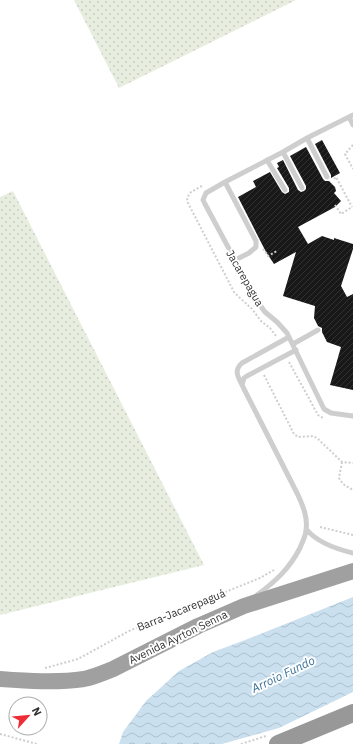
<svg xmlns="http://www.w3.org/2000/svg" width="353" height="744" viewBox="0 0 353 744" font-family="'IBM Plex Sans',sans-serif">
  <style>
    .grass { fill: url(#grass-dots) }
    .water { fill: url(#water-waves) }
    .building { fill: url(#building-hatch) }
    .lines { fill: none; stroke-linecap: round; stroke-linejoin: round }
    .path { stroke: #cecece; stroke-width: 2; stroke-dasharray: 2 2; stroke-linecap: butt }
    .service { stroke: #cecece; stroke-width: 5 }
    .trunk { stroke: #a0a0a0; stroke-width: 16 }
    .motorway { stroke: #989898; stroke-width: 18 }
    .labels { text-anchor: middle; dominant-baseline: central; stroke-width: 4; stroke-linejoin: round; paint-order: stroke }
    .street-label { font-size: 11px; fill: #313131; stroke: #fff }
    .water-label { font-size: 12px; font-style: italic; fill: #397198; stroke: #fff }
  </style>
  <defs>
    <pattern id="grass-dots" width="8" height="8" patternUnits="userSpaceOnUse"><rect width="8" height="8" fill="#e7eedf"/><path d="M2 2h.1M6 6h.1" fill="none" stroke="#c7cdc0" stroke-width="1.8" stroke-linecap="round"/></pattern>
    <pattern id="water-waves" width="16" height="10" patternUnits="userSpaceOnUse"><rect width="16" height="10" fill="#cae0ef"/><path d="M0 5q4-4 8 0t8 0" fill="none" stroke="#aec1cd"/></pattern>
    <pattern id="building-hatch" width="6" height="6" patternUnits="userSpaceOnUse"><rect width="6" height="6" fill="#181818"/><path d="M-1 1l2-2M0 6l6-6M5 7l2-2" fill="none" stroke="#313131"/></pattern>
  </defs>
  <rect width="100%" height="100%" fill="#fff"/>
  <path class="grass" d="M74,0H296L119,88Z
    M13,191L204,565L0,615V197Z"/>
  <path class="water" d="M353,597V692L279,728L222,744H119L123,732L146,701L179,671L213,652L253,637Z"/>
  <path class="building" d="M322,140L340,173L331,178V175L315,144Z
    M306,147L323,179L325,181H329L335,187L336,191L334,193L341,201L335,207L298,227L308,244L322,236L334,240V238L353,244V249L341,286L347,297L353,294V390L330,385L341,347L327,342L322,332V328L318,326L314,318L315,306L283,296L296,252L274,264L266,252L238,197L256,187L253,181L270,172L282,192L285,194L289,192V188L277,168L279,167L277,163L283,160L298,190L301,192L304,191L306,189V186L290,156Z"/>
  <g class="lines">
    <path class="path" d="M353,145L345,154L353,169
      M334,179L336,177L352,207
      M202,186L191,192L187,198L188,203L234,292L240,298L252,309L261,321L270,328L276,336
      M335,205L341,214L352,207
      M263,249L265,251L268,256L277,251
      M289,362L318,415L321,417L324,418
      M264,375L294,434L298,437L313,436L317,438L342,462L353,463
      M342,462L339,478L343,484L353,490
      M320,527L353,535
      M45,668L78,659L129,631L260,578L274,570
      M0,734L37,744
      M241,744L266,736"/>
    <path class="service" d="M353,115L307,138L283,152L225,182L206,193L203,200L205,204L257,301L265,312L277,322L287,333L324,409L331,413L353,416
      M349,117L353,125
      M307,138L327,177
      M283,152L302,188
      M267,160L285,190
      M225,182L256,241V247L249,253L235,260
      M293,344L318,330
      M242,385L244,378L247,376L296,350
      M307,530C318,543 336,549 353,553
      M257,595C276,581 289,569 300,548C302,542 306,536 306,530C308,518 303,506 298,495L244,389C240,379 232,372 242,363L289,337"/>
    <path class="trunk" d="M0,679C27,681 57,683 84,679C94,677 103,673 113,669L198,626L244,606L353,571"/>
    <path class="motorway" d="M278,744L353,713"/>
  </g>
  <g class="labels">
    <g class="street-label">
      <text transform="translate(245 278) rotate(60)">Jacarepagua</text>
      <text transform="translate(181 610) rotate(-22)">Barra-Jacarepaguá</text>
      <text transform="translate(178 637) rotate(-26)">Avenida Ayrton Senna</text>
    </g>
    <g class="water-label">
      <text transform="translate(283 674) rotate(-26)">Arroio Fundo</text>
    </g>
  </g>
  <g transform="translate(28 716) rotate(63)"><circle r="19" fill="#ffffff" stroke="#adadad"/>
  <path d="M0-3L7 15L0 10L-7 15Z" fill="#ee2c36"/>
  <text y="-6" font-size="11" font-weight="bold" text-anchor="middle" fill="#313131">N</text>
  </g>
</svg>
